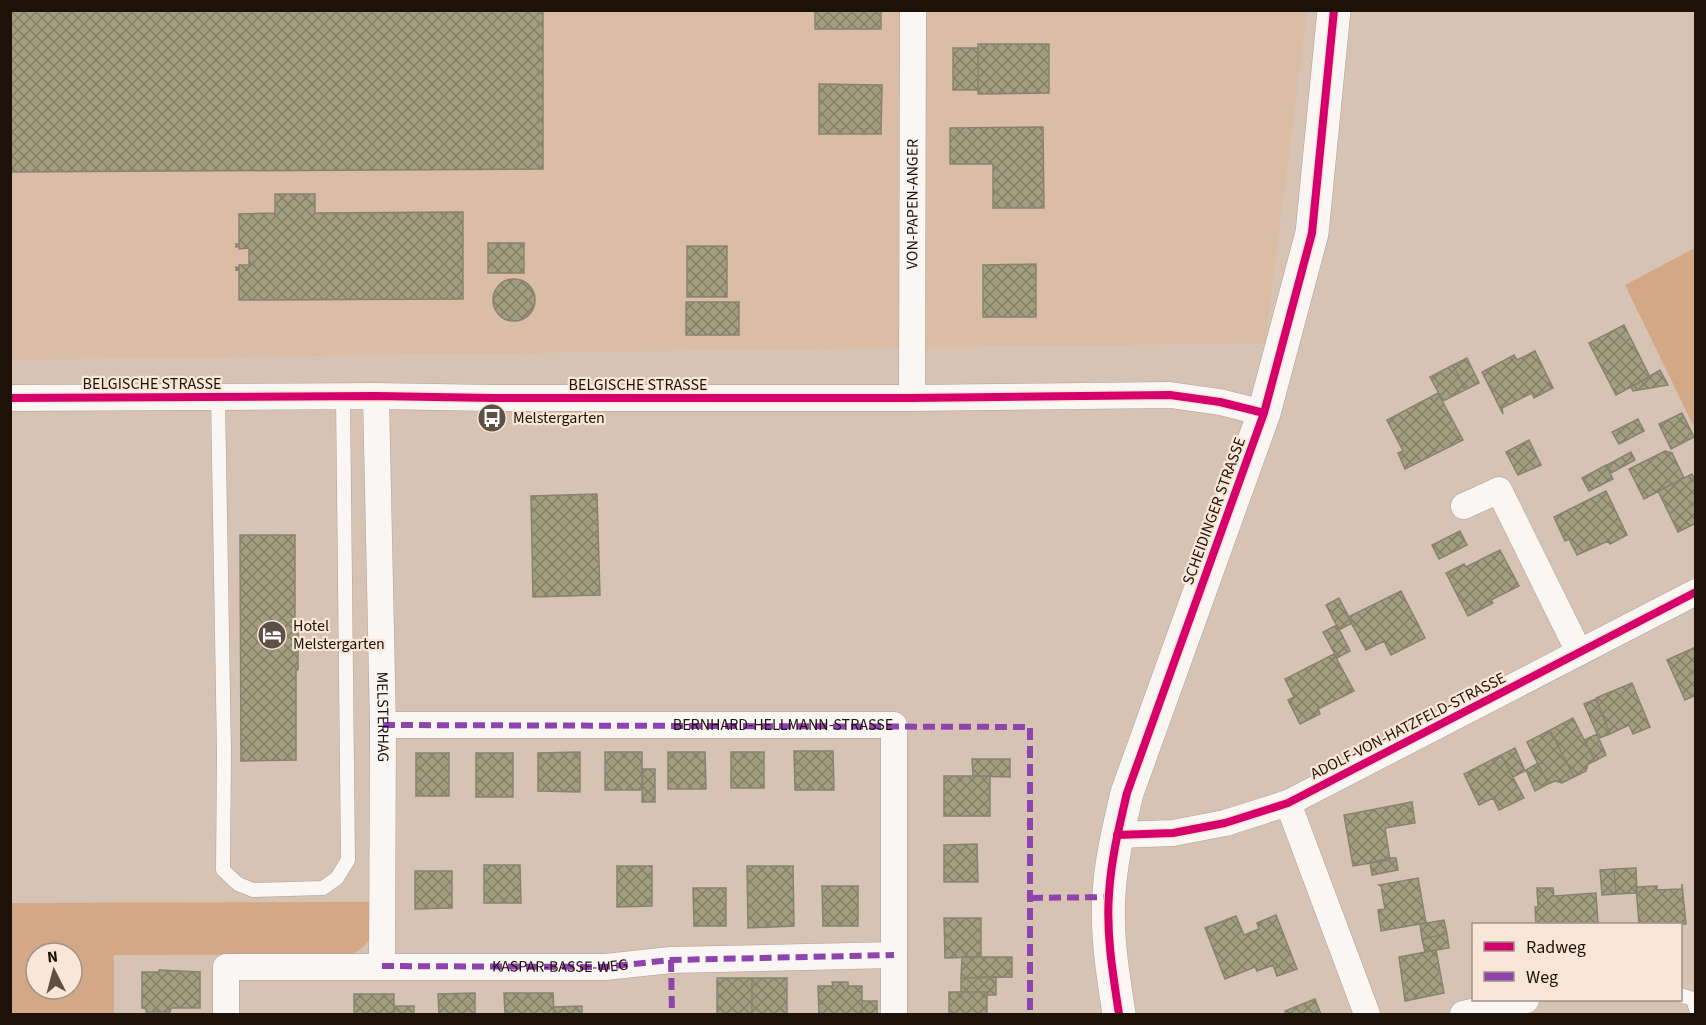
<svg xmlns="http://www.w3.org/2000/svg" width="1706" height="1025" viewBox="0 0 1706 1025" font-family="'Source Sans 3',sans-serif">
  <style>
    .built { fill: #dbbca4 }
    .grass { fill: #d2a886; fill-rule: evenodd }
    .building { fill: url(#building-cross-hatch); stroke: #898274; stroke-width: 1.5 }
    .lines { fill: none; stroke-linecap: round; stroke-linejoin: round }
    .service-casing { stroke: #b0a296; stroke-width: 15 }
    .minor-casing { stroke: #b0a296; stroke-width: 27 }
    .secondary-casing { stroke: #b0a296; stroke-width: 34 }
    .service { stroke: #f9f6f4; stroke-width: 14 }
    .minor { stroke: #f9f6f4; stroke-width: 26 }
    .secondary { stroke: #f9f6f4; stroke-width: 33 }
    .quiet { stroke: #8e44ad; stroke-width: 6; stroke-dasharray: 12 6; stroke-linecap: butt }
    .cycleway-casing { stroke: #f8e6d8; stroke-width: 11 }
    .cycleway { stroke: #d6006c; stroke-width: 8 }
    .labels { text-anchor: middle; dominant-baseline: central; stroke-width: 4.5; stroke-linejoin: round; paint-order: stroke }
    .street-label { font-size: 16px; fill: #1e1208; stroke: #f8e6d8 }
    .poi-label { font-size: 16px; fill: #1e1208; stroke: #f8e6d8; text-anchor: start }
  </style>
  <defs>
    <pattern id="building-cross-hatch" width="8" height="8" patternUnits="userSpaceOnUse" patternTransform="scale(1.5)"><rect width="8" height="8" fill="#a29e7f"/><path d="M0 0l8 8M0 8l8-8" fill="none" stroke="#837f66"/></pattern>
  </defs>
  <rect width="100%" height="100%" fill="#d6c3b4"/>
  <path class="built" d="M10,11H1307L1265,343L11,360Z"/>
  <path class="grass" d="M1695,248V429L1625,285Z
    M375,902C374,927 377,940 353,954L114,955V1014H11L10,903ZM36,953H72V989H36Z"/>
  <path class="building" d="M10,10H543V169L10,172Z
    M815,10H881V29H815Z
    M978,44H1049V93L978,94Z
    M953,48H978V90H953Z
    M819,84L882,85L881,134H819Z
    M1043,127L1044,208H993V164H950V128Z
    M275,194H315V213L463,212V299L239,300V269L236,270V267L239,268V265H249V248L239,249V246L236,247V244H239V214L275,213Z
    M488,243H524V273H488Z
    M687,246H727V297H687Z
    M1036,264V317H983V265Z
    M493 300a21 21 0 1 1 42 0a21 21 0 1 1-42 0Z
    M686,302H739V335H686Z
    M1624,325L1650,377L1616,395L1589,343Z
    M1535,351L1553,388L1534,398L1532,393L1502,408L1503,414L1482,372L1514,355L1517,360Z
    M1467,358L1479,383L1465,390L1453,365Z
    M1453,365L1465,390L1443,401L1430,377Z
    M1660,370L1668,385L1633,391L1631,387Z
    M1438,393L1463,440L1405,469L1398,453L1403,451L1387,420Z
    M1682,413L1694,437L1671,449L1659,424Z
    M1638,419L1644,431L1619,444L1612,432Z
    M1529,440L1541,465L1518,475L1506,452Z
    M1665,451L1672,453L1684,478L1644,499L1629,469Z
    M1631,452L1635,460L1611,473L1607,465Z
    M1606,465L1613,479L1589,491L1582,478Z
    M1692,474L1696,482V523L1678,532L1658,491Z
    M1606,491L1627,535L1610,544L1608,541L1577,555L1569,539L1565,541L1554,517Z
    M597,494L600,595L533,597L531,496Z
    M1460,531L1467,545L1439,559L1432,545Z
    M240,535H295V625H298V670H296V760L241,761Z
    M1500,550L1519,586L1491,600L1493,603L1468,616L1446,573L1464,564L1466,567Z
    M1401,591L1425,638L1391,655L1384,641L1366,650L1348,617Z
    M1339,598L1352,623L1339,630L1326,605Z
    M1337,625L1350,651L1337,658L1323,632Z
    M1696,647V695L1685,700L1667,660Z
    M1334,654L1354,691L1318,709L1320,714L1300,724L1288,700L1294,697L1285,679Z
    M1632,683L1650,727L1633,734L1629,725L1610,734L1596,698Z
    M1596,699L1610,734L1599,738L1584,704Z
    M1573,718L1595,761L1588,764L1586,771L1574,777L1550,730Z
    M1550,730L1574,777L1562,783L1555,781L1548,784L1527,742Z
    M1597,734L1606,755L1595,761L1584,740Z
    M1515,748L1525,771L1513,777L1501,755Z
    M794,751H833L834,790H795Z
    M580,752V792L538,791V753Z
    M605,752H642V790H605Z
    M668,752H705L706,789H668Z
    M731,752H764V788H731Z
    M416,753H449V796H416Z
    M476,753H513V797H476Z
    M1501,755L1524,798L1499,810L1493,798L1479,805L1464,774Z
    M972,759H1010V777L973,776Z
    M1538,763L1548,784L1535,791L1526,770Z
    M643,769H655V802H642Z
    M944,776H990V816H944Z
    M1412,802L1415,823L1385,828L1390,860L1353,866L1344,815Z
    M977,844L978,882H944V845Z
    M1389,858H1396L1398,870L1372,875L1370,863Z
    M484,865H520L521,903H484Z
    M617,866H652V906L617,907Z
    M747,866H793L794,926L748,928Z
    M1636,868L1637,893L1616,894L1614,869Z
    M1614,869L1616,894L1602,895L1600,870Z
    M415,871H452V908L415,909Z
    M1418,878L1426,923L1381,931L1378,910L1385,909L1381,886L1379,885Z
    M1682,884L1686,924H1639L1636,887L1657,886V890L1682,889Z
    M822,886H858V926H823Z
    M693,888H726V926H694Z
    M1537,888H1553L1554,896L1596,893L1598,924H1536L1535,907H1538Z
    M1276,915L1297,969L1277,976L1273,965L1257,971L1255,967L1225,979L1205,928L1236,916L1244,935L1259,929L1257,923Z
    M944,918H981V957L945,958Z
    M1444,920L1447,934L1422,939L1420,924Z
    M1447,934L1449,948L1425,952L1422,939Z
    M1436,950L1444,993L1405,1001L1399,957Z
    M962,957H1012V977L961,978Z
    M159,970L200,972V1008H171L170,1012H146V1009L142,1008V972H159Z
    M996,977V995H987V992H961V978Z
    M717,978H752V1014H717Z
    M752,978H787V1014H752Z
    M832,982H848V986H862V1014H819L818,986H833Z
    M949,992H987V1014H949Z
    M475,993V1014H439L438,994Z
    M504,993H553L554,1014H505Z
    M354,994H394V1014H354Z
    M1315,999L1321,1014H1286L1285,1011Z
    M862,1001H877V1014H862Z
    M394,1006H414V1014H394Z
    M582,1006V1014H554V1007Z"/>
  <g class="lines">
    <g class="service-casing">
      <path id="service" d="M218,397L224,753L223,870L238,884L253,890L323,888L337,878L348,860L343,396
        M1680,995L1693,999L1696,1009"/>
    </g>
    <g class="minor-casing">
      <g id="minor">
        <path id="s1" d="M376,396L383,725L382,966"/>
        <path d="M10,398L376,396L493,398H912L1170,395L1220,402L1264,413"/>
        <path id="s2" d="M912,398L913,10"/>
        <path d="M1464,506L1499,490L1579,652"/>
        <path id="s3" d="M383,725H894V1014"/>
        <path d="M1288,803L1367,1014"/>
        <path d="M1117,835L1173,833L1225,823L1288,803L1696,592"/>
        <path d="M226,1014V967H605L671,960L894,955"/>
        <path d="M1463,1014L1526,1000"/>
      </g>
    </g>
    <g class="secondary-casing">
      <path id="secondary" d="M1119,1014C1113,975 1106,934 1109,894C1111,860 1119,827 1127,793L1264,413L1312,233L1334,10"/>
    </g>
    <use href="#service" class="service"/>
    <use href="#minor" class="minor"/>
    <use href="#secondary" class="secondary"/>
    <g class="quiet">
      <path d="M383,725L1030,727V1014"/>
      <path d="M1031,898L1108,897"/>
      <path d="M671,960L672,1014"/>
      <path id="s4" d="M382,966L605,967L671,960L894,955"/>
    </g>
    <g class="cycleway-casing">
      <path id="cycleway" d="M10,398L376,396L493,398H912L1170,395L1220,402L1264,413
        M1117,835L1173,833L1225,823L1288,803L1696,592
        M1119,1014C1113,975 1106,934 1109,894C1111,860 1119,827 1127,793L1264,413L1312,233L1334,10"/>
    </g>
    <use href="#cycleway" class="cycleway"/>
  </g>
  <defs>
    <g id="bus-disc" transform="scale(1.5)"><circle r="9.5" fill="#5e5044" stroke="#f8e6d8"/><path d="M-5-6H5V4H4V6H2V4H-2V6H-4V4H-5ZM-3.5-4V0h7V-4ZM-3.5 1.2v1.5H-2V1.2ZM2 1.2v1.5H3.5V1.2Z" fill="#fff"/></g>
    <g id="hotel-disc" transform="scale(1.5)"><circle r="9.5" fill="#5e5044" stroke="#f8e6d8"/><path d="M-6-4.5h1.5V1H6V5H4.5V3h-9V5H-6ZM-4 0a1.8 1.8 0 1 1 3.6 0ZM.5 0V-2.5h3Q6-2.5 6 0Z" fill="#fff"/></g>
  </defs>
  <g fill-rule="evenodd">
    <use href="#bus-disc" x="492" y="418"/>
    <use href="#hotel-disc" x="272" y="635"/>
  </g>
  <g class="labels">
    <g class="street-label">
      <text stroke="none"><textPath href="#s2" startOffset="194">VON-PAPEN-ANGER</textPath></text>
      <text x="152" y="384">BELGISCHE STRASSE</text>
      <text x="638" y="385">BELGISCHE STRASSE</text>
      <text transform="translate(1214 511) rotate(-70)">SCHEIDINGER STRASSE</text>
      <text stroke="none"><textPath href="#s1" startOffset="321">MELSTERHAG</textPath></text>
      <text transform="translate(1408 726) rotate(-27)">ADOLF-VON-HATZFELD-STRASSE</text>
      <text stroke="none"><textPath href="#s3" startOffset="400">BERNHARD-HELLMANN-STRASSE</textPath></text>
      <text stroke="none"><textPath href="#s4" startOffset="178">KASPAR-BASSE-WEG</textPath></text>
    </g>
    <g class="poi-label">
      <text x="513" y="418">Melstergarten</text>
      <text x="293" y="626">Hotel<tspan x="293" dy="18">Melstergarten</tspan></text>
    </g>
  </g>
  <rect width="1706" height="1025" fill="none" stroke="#1e1208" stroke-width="24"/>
  <rect x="1472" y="923" width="210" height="78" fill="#f8e6d8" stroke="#a19185" stroke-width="1.5"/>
  <rect x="1484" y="942" width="30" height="9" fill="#d6006c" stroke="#a19185" stroke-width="1.5"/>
  <text x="1526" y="953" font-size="18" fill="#1e1208">Radweg</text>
  <rect x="1484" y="972" width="30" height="9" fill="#8e44ad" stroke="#a19185" stroke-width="1.5"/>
  <text x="1526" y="983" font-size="18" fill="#1e1208">Weg</text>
  <g transform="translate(54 971) rotate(354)"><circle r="28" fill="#f8e6d8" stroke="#a19185" stroke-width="1.5"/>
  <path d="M0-4.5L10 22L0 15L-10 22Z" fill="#5e5044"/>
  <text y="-9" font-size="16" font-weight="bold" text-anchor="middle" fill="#1e1208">N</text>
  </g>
</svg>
